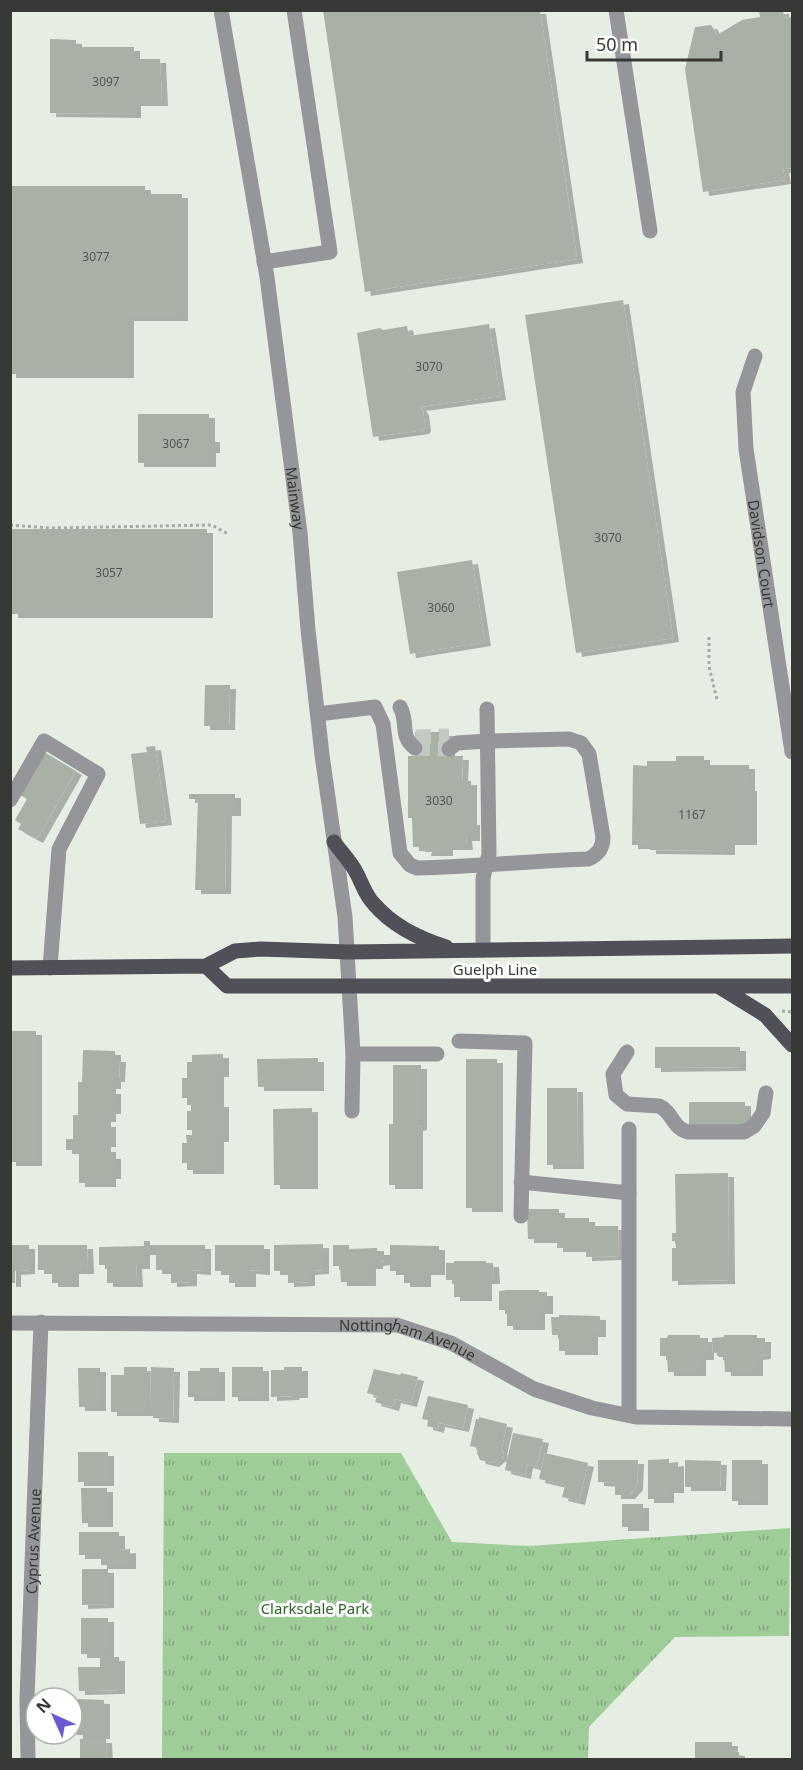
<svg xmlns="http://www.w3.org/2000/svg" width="803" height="1770" viewBox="0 0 803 1770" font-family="'Noto Sans',sans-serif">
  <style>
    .park { fill: url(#park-tufts) }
    .building { fill: #a9b1a7; filter: url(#shadow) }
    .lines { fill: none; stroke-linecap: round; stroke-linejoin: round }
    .minor-tunnel { stroke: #c3cac1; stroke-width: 15; stroke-dasharray: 15 8; stroke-linecap: butt }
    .path { stroke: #a5aba3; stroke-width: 3; stroke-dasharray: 3 3; stroke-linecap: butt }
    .minor { stroke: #95959a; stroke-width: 15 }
    .major { stroke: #505058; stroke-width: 15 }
    .labels { text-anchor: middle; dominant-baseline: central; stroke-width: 6; stroke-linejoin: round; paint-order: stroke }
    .number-label { font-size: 12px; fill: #535752 }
    .street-label { font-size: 15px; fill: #363935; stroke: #fff }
    .park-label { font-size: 15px; fill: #2a6621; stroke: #fff }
  </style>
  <defs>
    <pattern id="park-tufts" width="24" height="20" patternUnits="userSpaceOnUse" patternTransform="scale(1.5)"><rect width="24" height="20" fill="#9fcd98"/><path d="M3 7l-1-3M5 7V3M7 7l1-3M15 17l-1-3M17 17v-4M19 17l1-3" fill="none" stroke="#82a77d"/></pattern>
    <filter id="shadow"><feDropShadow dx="6" dy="4" stdDeviation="0" flood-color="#0004"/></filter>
  </defs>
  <rect width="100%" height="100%" fill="#e6eee4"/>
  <path class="park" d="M164,1453H401L452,1542L529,1546L790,1528L789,1636L675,1637L589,1727L588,1759H162Z"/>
  <path class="building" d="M323,10H540L577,259L365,292Z
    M759,10H783L784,18L792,17V168L783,169L785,180L703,192L685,69L695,27L711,25L717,35L742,20L760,17Z
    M50,39L76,40V47H134V59H160L162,102H135V114L50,113Z
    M10,186H145V194H182V317H128V374H10Z
    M623,300L673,638L576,653L525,315Z
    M489,324L500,396L420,407L423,411L425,427L423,430L373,437L357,333L380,328L383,330L407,326L409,336Z
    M138,414H209V438H214V449H210V463H138Z
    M12,529H207V614H12Z
    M472,560L485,642L410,654L397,572Z
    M205,685H230L229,726H204Z
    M415,732H449V756H463L462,781H471V821H474V837H466L467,846H447V852H425L426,847H413L412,818H408V756H416Z
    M155,746L166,821L140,824L131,754L147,752L146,747Z
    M44,752L76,771L37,839L18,829L21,824L15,820L27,799L20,795Z
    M676,756H704V765H749V787H751V841H729V851L650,850V845H632L633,765L647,766V761H676Z
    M189,794H235V812H226L225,890H195L198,799H189Z
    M10,1031H36V1162H10Z
    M655,1047H740V1067L655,1068Z
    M83,1050L115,1051V1058H120L119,1078H115V1085H110V1090H115V1110H110V1118H105V1123H110V1143H105V1148H110V1155H115V1175H110V1183H79V1150H66V1139H73V1115H78V1082H82Z
    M223,1054V1073H218V1103H223V1138H218V1170H187V1163H182V1143H187L186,1135H192V1130H187V1111H191V1105H187V1098H182V1078H187V1062H192V1055Z
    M318,1058V1087H258L257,1059Z
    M466,1059H497V1208H466Z
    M393,1065H421V1126L417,1127V1185H389V1124H393Z
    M547,1088H577L578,1165H547Z
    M689,1102H745V1129H689Z
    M312,1108V1185H274L273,1109Z
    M728,1173L729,1280L672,1281V1248H676L675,1241H672V1233H676L675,1174Z
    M527,1209H559V1218H589V1226H618L619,1256L586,1257V1248H557V1239H528Z
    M144,1241H150V1251H144V1265H136L137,1283H107V1265H99V1247L144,1246Z
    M323,1244V1270L309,1271V1282L288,1283V1271H274V1245Z
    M10,1245H29V1270L15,1271V1283H10Z
    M38,1245H87L88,1270H73V1283H52V1270H38Z
    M156,1245H205V1271L191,1270V1282L171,1283V1270H156Z
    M215,1245H264V1271L250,1270V1283H229V1271H215Z
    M333,1245H349V1249L377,1248V1251H384V1261L377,1262V1265H370V1282H341L340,1266H333Z
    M390,1245L439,1246V1271H425V1283H404V1271H390Z
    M454,1261H486V1263H493L494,1280H486V1297H454V1280H446V1263H454Z
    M507,1290H539V1292H547V1310H539V1326H507V1310H499V1291Z
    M559,1315L600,1316V1333H592V1351H559V1335H552L551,1317H559Z
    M668,1335H700V1338H708V1356H700V1372H668L667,1356H660V1338H667Z
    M724,1335H757V1338H765V1355L757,1356V1372H725L724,1356H717V1353H713L712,1338L724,1337Z
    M124,1367H147V1412H111V1375H124Z
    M151,1367L174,1368L173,1419L153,1418V1409H150Z
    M232,1367H263V1397H232Z
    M284,1367H302V1394H294L293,1396L271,1397V1370H284Z
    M78,1368H100V1407H79Z
    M200,1368H219V1397H188V1371H200Z
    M374,1369L400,1375L401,1373L418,1377L411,1403L395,1399L393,1407L375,1402L377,1396L367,1393Z
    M428,1396L468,1405L463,1428L439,1423L438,1429L427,1426L428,1420L422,1419Z
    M479,1417L507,1424L501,1451L504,1452L502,1458H499L493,1463L480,1460L477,1453L478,1448L470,1446L476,1419H479Z
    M513,1433L543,1439L537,1467L527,1464L525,1475L505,1470Z
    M78,1452H108V1482H78Z
    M545,1453L588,1463L579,1501L562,1497L565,1485L539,1479Z
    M669,1459V1463L678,1462V1489H668V1499H648V1460Z
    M598,1460H638L637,1486L629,1495H615V1483L598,1482Z
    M685,1460L721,1461L720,1487H685Z
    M732,1460H762V1501H732Z
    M81,1488H107V1523H82Z
    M622,1504H643V1527H622Z
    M79,1532H119V1550L130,1549V1565H101V1555H79Z
    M82,1569H108V1604L82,1605Z
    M81,1618H108V1654H81Z
    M100,1657H119V1690L79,1691L78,1667H100Z
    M77,1699L104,1700V1735H77Z
    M80,1739H106L107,1760H80Z
    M695,1742H732V1751L739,1752V1760H695Z"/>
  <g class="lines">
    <path class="minor-tunnel" d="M416,737L449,736
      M415,748L449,749"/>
    <path class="path" d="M10,525L50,528L212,525L228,534
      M709,637V666L717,700
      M782,1011L792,1012"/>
    <g class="minor">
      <path id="s1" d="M221,10L267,277L300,533L308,630L322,755L345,917L353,1054L352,1111"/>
      <path d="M616,10L650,231"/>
      <path d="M264,262L330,252L294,10"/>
      <path id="s2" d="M755,356L743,392L746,449L792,752"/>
      <path d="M400,707C409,723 399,736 415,748"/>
      <path d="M318,714L375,707L383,724L400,853L410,865L417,868C474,867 530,861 588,859C598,855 603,848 603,837L589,754L581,743L569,739L488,741L457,743L449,749"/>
      <path d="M10,800L44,741L98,774L59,849L50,968"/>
      <path d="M483,950V878L489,854L487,709"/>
      <path d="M459,1041L525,1043L521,1216"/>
      <path d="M627,1052L613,1074L616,1095L627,1104L659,1106C673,1112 672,1128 688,1132H744L754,1126L763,1113L766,1093"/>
      <path d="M353,1054H437"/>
      <path d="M521,1182L629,1193"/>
      <path id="s3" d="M10,1323L397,1325L451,1343L534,1389L592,1408L636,1417L792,1419"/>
      <path d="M629,1415V1129"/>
      <path id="s4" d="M28,1760L27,1699L41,1322"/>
    </g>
    <path class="major" d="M334,842C341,852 350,861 356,872C362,883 365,895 374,904C392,925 420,939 446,947
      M206,966L227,986H792
      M10,968L206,966L235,951L261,949L348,952L792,946
      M718,986L765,1015L792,1045"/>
  </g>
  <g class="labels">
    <g class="number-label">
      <text x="106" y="81">3097</text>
      <text x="96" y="256">3077</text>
      <text x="429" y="366">3070</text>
      <text x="176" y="443">3067</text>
      <text x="608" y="537">3070</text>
      <text x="109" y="572">3057</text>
      <text x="441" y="607">3060</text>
      <text x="439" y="800">3030</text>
      <text x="692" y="814">1167</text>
    </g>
    <g class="street-label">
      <text stroke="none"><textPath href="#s1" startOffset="494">Mainway</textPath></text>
      <text stroke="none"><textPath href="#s2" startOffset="201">Davidson Court</textPath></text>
      <text x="495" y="969">Guelph Line</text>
      <text stroke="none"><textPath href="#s3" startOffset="400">Nottingham Avenue</textPath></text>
      <text stroke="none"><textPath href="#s4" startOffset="219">Cyprus Avenue</textPath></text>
    </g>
    <g class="park-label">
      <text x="315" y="1608">Clarksdale Park</text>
    </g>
  </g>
  <rect width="803" height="1770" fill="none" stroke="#363935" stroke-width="24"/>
  <g transform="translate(54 1716) rotate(315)"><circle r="28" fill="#ffffff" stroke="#afb0ae" stroke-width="1.5"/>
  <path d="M0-4.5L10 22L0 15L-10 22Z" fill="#6a59d2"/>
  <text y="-9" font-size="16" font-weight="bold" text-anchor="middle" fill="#363935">N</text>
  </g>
  <path d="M587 51v9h134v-9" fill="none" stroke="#363935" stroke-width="3"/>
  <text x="596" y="51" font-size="18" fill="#363935" stroke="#ffffff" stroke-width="4.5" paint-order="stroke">50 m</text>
</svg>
